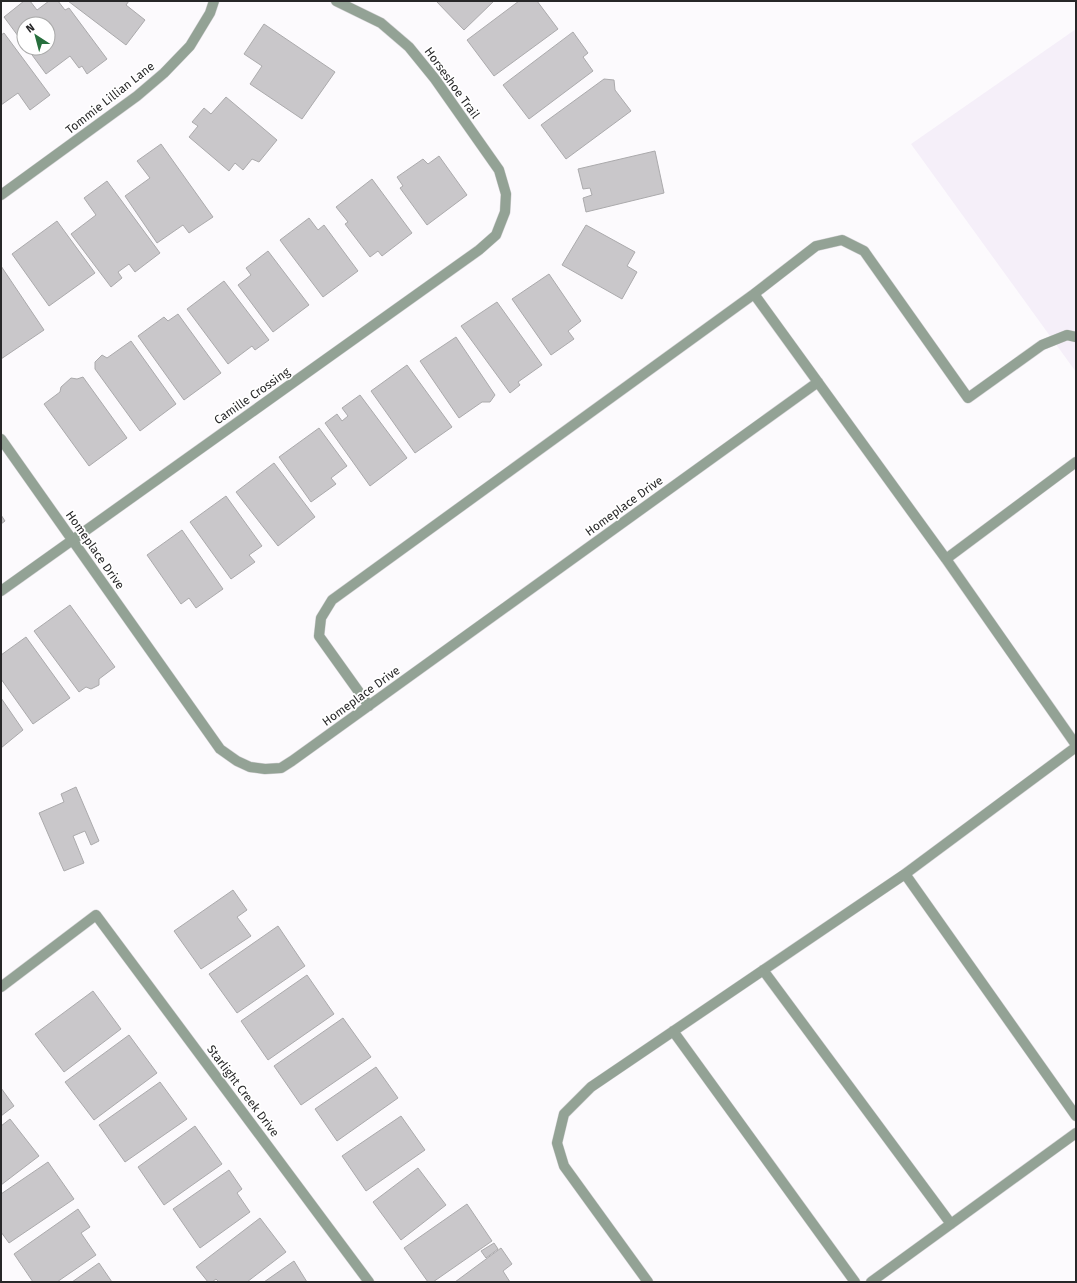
<svg xmlns="http://www.w3.org/2000/svg" width="1077" height="1283" viewBox="0 0 1077 1283" font-family="'Fira Sans',sans-serif">
  <style>
    .built { fill: #f5eff9 }
    .building { fill: #c9c7ca; stroke: #abaaac }
    .lines { fill: none; stroke-linecap: round; stroke-linejoin: round }
    .minor-casing { stroke: #d6d4d7; stroke-width: 11 }
    .minor { stroke: #93a295; stroke-width: 10 }
    .labels { text-anchor: middle; dominant-baseline: central; stroke-width: 3.5; stroke-linejoin: round; paint-order: stroke }
    .street-label { font-size: 12px; fill: #272728; stroke: #fff }
  </style>
  <rect width="100%" height="100%" fill="#fcfafd"/>
  <path class="built" d="M1076,29V372L911,144Z"/>
  <path class="building" d="M24,1H30L37,10L49,1H58L65,10L69,8L107,59L87,74L82,66L79,68L70,56L46,74L27,48H48V24H24V44L4,17Z
    M68,1H129L126,5L145,20L126,45Z
    M436,1H494L464,30Z
    M519,1H537L558,29L494,76L467,40Z
    M264,24L335,72L302,119L250,84L262,66L244,54Z
    M573,32L588,53L583,57L593,71L529,119L503,85Z
    M4,33L50,95L30,110L18,93L1,105V35Z
    M604,79L614,80L615,90L631,111L566,159L541,125Z
    M226,97L277,140L259,162L252,159L243,170L235,163L229,171L189,137L198,126L192,122L204,108L211,114Z
    M161,144L213,217L189,233L183,225L157,243L125,196L150,178L137,161Z
    M655,151L664,193L586,212L583,198L592,195L590,188L583,189L578,169Z
    M439,156L467,195L427,225L400,188L403,186L397,177L423,159L428,164Z
    M372,179L412,233L382,256L378,251L370,257L345,224L348,222L336,207Z
    M107,181L160,253L135,272L129,264L118,272L122,278L111,287L71,234L96,215L84,198Z
    M309,218L318,230L324,225L358,271L323,297L280,240Z
    M57,221L95,273L49,306L12,254Z
    M586,225L635,252L627,266L637,272L622,299L562,265Z
    M268,251L309,305L273,332L238,285L251,275L246,268Z
    M1,266L44,330L1,359Z
    M549,274L581,321L568,331L574,339L551,355L512,299Z
    M224,281L269,340L255,350L252,346L228,364L187,309Z
    M497,302L542,365L518,382L520,385L510,393L461,326Z
    M178,314L221,373L184,400L138,336L164,317L168,321Z
    M456,337L495,395L490,402H482L459,418L420,361Z
    M131,341L176,404L140,431L95,369V362L102,355L107,358Z
    M407,365L452,427L415,453L371,391Z
    M83,377L127,438L89,466L44,404L60,392L61,387L71,378L77,379Z
    M360,395L407,458L370,486L325,423L337,414L342,421L348,416L342,408Z
    M319,428L347,466L331,478L336,484L311,502L279,457Z
    M274,463L315,517L278,546L236,492Z
    M226,496L262,546L249,555L255,562L231,579L190,522Z
    M1,515L5,521L1,524Z
    M182,530L223,589L196,608L189,598L181,604L147,555Z
    M70,605L115,667L99,679V685L91,689L86,687L79,692L34,631Z
    M26,637L70,698L33,724L1,679V655Z
    M1,698L23,730L1,748Z
    M76,787L99,841L91,845L85,831L73,836L84,863L64,871L39,813L64,802L61,794Z
    M233,890L247,910L237,917L251,936L201,969L174,931Z
    M278,926L305,966L237,1013L209,974Z
    M307,975L334,1014L268,1060L241,1021Z
    M93,991L121,1029L64,1072L35,1034Z
    M343,1018L371,1057L301,1105L274,1066Z
    M129,1035L157,1073L94,1120L65,1082Z
    M376,1067L398,1098L337,1141L315,1109Z
    M160,1082L187,1119L125,1162L99,1125Z
    M1,1088L14,1106L1,1116Z
    M401,1116L425,1150L366,1191L342,1156Z
    M10,1119L39,1156L1,1185V1126Z
    M195,1126L222,1164L164,1205L138,1167Z
    M48,1162L74,1199L9,1243L1,1232V1194Z
    M418,1168L446,1205L401,1240L373,1202Z
    M229,1170L242,1189L237,1193L250,1212L200,1248L173,1209Z
    M467,1204L492,1241L433,1282H428L404,1248Z
    M78,1209L90,1227L81,1233L96,1255L57,1282H33L14,1254Z
    M260,1218L286,1252L247,1282H219L216,1279L212,1282H208L196,1267Z
    M494,1243L498,1249L486,1258L481,1251Z
    M501,1248L512,1264L503,1271L510,1282H455Z
    M294,1261L307,1282H264Z
    M99,1263L112,1282H72Z"/>
  <g class="lines">
    <g class="minor-casing">
      <path id="minor" d="M1,195L137,96L164,73L190,46L210,13L214,1
        M754,294L946,559L1076,462
        M1,439L220,749L237,761L250,767L265,769L281,768L292,761L818,382
        M946,559L1076,745
        M1,591L479,250L496,235L505,212L506,194L499,170L435,79L409,47L381,23L336,1
        M369,706L319,636L321,618L332,600L754,294L816,246L842,240L864,251L968,398L1042,345L1067,335L1076,337
        M905,874L1076,747
        M763,970L951,1224
        M1,987L96,915L369,1282
        M673,1031L855,1282
        M648,1282L564,1166L557,1143L564,1114L591,1087L905,874L1076,1116
        M871,1282L1076,1133"/>
    </g>
    <use href="#minor" class="minor"/>
  </g>
  <g class="labels">
    <g class="street-label">
      <text transform="translate(452 83) rotate(54)">Horseshoe Trail</text>
      <text transform="translate(110 98) rotate(-38)">Tommie Lillian Lane</text>
      <text transform="translate(252 396) rotate(-35)">Camille Crossing</text>
      <text transform="translate(624 506) rotate(-36)">Homeplace Drive</text>
      <text transform="translate(95 550) rotate(55)">Homeplace Drive</text>
      <text transform="translate(361 696) rotate(-36)">Homeplace Drive</text>
      <text transform="translate(243 1091) rotate(53)">Starlight Creek Drive</text>
    </g>
  </g>
  <rect width="1077" height="1283" fill="none" stroke="#272728" stroke-width="4"/>
  <g transform="translate(36 36) rotate(324)"><circle r="19" fill="#ffffff" stroke="#a9a9a9"/>
  <path d="M0-3L7 15L0 10L-7 15Z" fill="#276f3d"/>
  <text y="-6" font-size="11" font-weight="bold" text-anchor="middle" fill="#272728">N</text>
  </g>
</svg>
